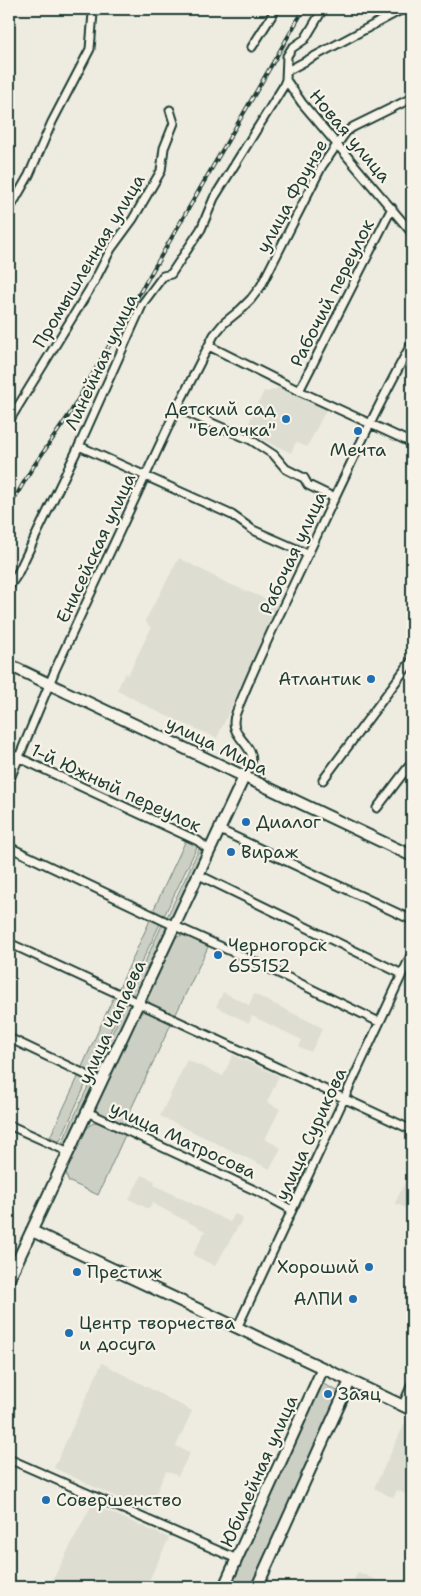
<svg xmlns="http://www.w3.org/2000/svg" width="421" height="1596" viewBox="0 0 421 1596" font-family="'Shantell Sans',sans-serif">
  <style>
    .built { fill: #ddddd2 }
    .green { fill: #cccfc4; stroke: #76867c }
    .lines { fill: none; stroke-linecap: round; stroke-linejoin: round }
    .stream { stroke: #6c7e74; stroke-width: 2 }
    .street-casing { stroke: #1f3d34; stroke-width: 11 }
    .secondary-casing { stroke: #1f3d34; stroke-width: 14 }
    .street { stroke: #f7f3e8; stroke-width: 7 }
    .secondary { stroke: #f7f3e8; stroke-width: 10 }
    .rail-casing { stroke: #1f3d34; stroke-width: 4 }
    .rail { stroke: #f7f3e8; stroke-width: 2; stroke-dasharray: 5.5; stroke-linecap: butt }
    .poi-dot { fill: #1f6fb2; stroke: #f7f3e8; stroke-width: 2 }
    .labels { text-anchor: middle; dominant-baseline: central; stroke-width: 4.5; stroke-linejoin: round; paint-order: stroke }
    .street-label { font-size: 18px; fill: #1f3d34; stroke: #f7f3e8 }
    .poi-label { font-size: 18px; fill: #1f3d34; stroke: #f7f3e8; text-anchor: start }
  </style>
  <rect width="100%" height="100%" fill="#eeece1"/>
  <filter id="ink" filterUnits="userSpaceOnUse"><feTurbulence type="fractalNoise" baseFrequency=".02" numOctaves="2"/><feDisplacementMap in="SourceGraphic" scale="10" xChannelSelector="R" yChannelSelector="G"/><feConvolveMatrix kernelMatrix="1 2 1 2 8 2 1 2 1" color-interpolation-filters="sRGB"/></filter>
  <g filter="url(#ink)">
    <path class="built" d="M281,387L327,408L307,447L296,442L291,453L245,431L264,391L267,392Z
      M179,558L227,583L278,604L217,738L162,714L117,690L125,673L128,675L151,628L145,621Z
      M223,992L249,1005L254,994L323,1028L311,1052L299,1047L302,1040L252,1016L249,1023L216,1007Z
      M233,1055L279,1076L267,1102L280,1109L265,1139L281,1148L270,1169L160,1116L187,1060L223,1076Z
      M412,1167V1211L395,1203Z
      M142,1175L155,1181L154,1185L230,1222L235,1214L243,1218L215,1266L193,1255L205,1231L152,1203L149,1209L129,1199Z
      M102,1363L192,1411L176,1446L190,1453L178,1476L166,1471L148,1512L54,1468Z
      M406,1421L412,1424V1497L397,1490L394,1497L389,1496L374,1488Z
      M92,1504L169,1538L146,1587H49Z
      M358,1572L392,1587H350Z"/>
    <path class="green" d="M186,840L198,845L164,916L153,911Z
      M200,847L202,856L174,917L170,919L167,917Z
      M151,918L161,922L127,992L119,988Z
      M163,923L168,926L169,928L138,992L135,994H130Z
      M183,935L209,945L175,1016C166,1012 151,1008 147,998L176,937Z
      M114,996L125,1000L91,1073L81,1069Z
      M127,1001L130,1003L131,1008L101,1073L93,1074Z
      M146,1011L172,1022L123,1126C113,1121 100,1118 95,1108L140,1013Z
      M79,1075L88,1079L60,1141L50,1137Z
      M91,1080L95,1085L67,1143H62Z
      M96,1122L125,1135L98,1195L68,1181L66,1172L84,1132L90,1125Z
      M321,1383L340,1392L252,1587H229Z"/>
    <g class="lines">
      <path class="stream" d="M9,658L47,676
        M61,683L69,688
        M128,716L153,728
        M158,730L241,769
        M256,772L277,787"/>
      <g class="street-casing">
        <path id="street" d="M252,47L276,9
          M287,71L403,9
          M286,80L302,103L412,233
          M9,210L29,175L52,122L90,49L93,13L91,9
          M209,346L299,391L412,443
          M299,391L392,208
          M177,408L251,440L274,455L286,469L304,478L308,485L335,498
          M9,421L94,282L111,249L133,219L161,171L164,148L174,123L170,110
          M79,446L232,515L253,530L308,554
          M9,587L17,575L79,446L143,303L163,276L171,274L201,229L214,198L283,87L286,80L287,56L292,48L305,39L323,9
          M9,753L198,841L210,851
          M244,777C246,773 250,769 251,764C257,744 226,737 236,713C260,652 290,593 318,533C348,469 378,405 412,343
          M323,780L412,660
          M9,781L56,668L177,408L214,335L224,323L240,310L251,299L261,286L322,166L346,132L353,127L412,98
          M377,808L412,762
          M220,830L412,920
          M9,847L175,926L264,966L379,1022
          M199,875L402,974
          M9,943L412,1130
          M9,1038L101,1082
          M87,1112L263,1194L292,1210
          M9,1125L69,1152
          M237,1328L412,953
          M403,1405L412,1384
          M9,1459L237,1559"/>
      </g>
      <g class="secondary-casing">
        <path id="secondary" d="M9,665L412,856
          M32,1231L412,1410
          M9,1279L244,777
          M224,1587L323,1368
          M257,1587L350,1381"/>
      </g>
      <use href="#street" class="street"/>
      <use href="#secondary" class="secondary"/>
      <g class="rail-casing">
        <path id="rail" d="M9,508L31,470L69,415L304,9"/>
      </g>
      <use href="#rail" class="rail"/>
    </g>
  </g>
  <g class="poi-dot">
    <circle cx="286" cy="419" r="5"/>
    <circle cx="358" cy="431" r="5"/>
    <circle cx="371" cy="679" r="5"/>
    <circle cx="246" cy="822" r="5"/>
    <circle cx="231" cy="852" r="5"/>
    <circle cx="218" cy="955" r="5"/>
    <circle cx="369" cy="1267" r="5"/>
    <circle cx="77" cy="1272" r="5"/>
    <circle cx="353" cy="1299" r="5"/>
    <circle cx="69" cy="1333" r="5"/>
    <circle cx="328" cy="1394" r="5"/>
    <circle cx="46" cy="1500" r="5"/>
  </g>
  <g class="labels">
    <g class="street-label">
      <text transform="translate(350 136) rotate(50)">Новая улица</text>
      <text transform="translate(292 196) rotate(-61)">улица Фрунзе</text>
      <text transform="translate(89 261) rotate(-59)">Промышленная улица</text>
      <text transform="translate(332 293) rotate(-63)">Рабочий переулок</text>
      <text transform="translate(101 362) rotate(-65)">Линейная улица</text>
      <text transform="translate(96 548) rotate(-65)">Енисейская улица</text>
      <text transform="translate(293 553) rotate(-65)">Рабочая улица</text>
      <text transform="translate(217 746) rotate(26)">улица Мира</text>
      <text transform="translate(116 788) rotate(25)">1-й Южный переулок</text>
      <text transform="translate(112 1022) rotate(-65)">улица Чапаева</text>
      <text transform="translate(311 1134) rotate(-65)">улица Сурикова</text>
      <text transform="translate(183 1140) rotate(25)">улица Матросова</text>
      <text transform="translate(259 1471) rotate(-66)">Юбилейная улица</text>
    </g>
    <g class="poi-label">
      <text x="276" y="409" text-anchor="end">Детский сад<tspan x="276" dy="21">"Белочка"</tspan></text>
      <text x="358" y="450" text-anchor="middle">Мечта</text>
      <text x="361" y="679" text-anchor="end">Атлантик</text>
      <text x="256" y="822">Диалог</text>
      <text x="241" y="852">Вираж</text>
      <text x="228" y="945">Черногорск<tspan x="228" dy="21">655152</tspan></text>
      <text x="359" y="1267" text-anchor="end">Хороший</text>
      <text x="87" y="1272">Престиж</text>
      <text x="343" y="1299" text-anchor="end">АЛПИ</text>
      <text x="79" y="1323">Центр творчества<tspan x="79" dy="21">и досуга</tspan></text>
      <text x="338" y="1394">Заяц</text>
      <text x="56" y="1500">Совершенство</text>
    </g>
  </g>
  <rect width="421" height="1596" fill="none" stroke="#f7f3e8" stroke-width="30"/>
  <rect x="15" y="15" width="391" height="1566" fill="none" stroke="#1f3d34" stroke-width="2" filter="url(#ink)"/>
</svg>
